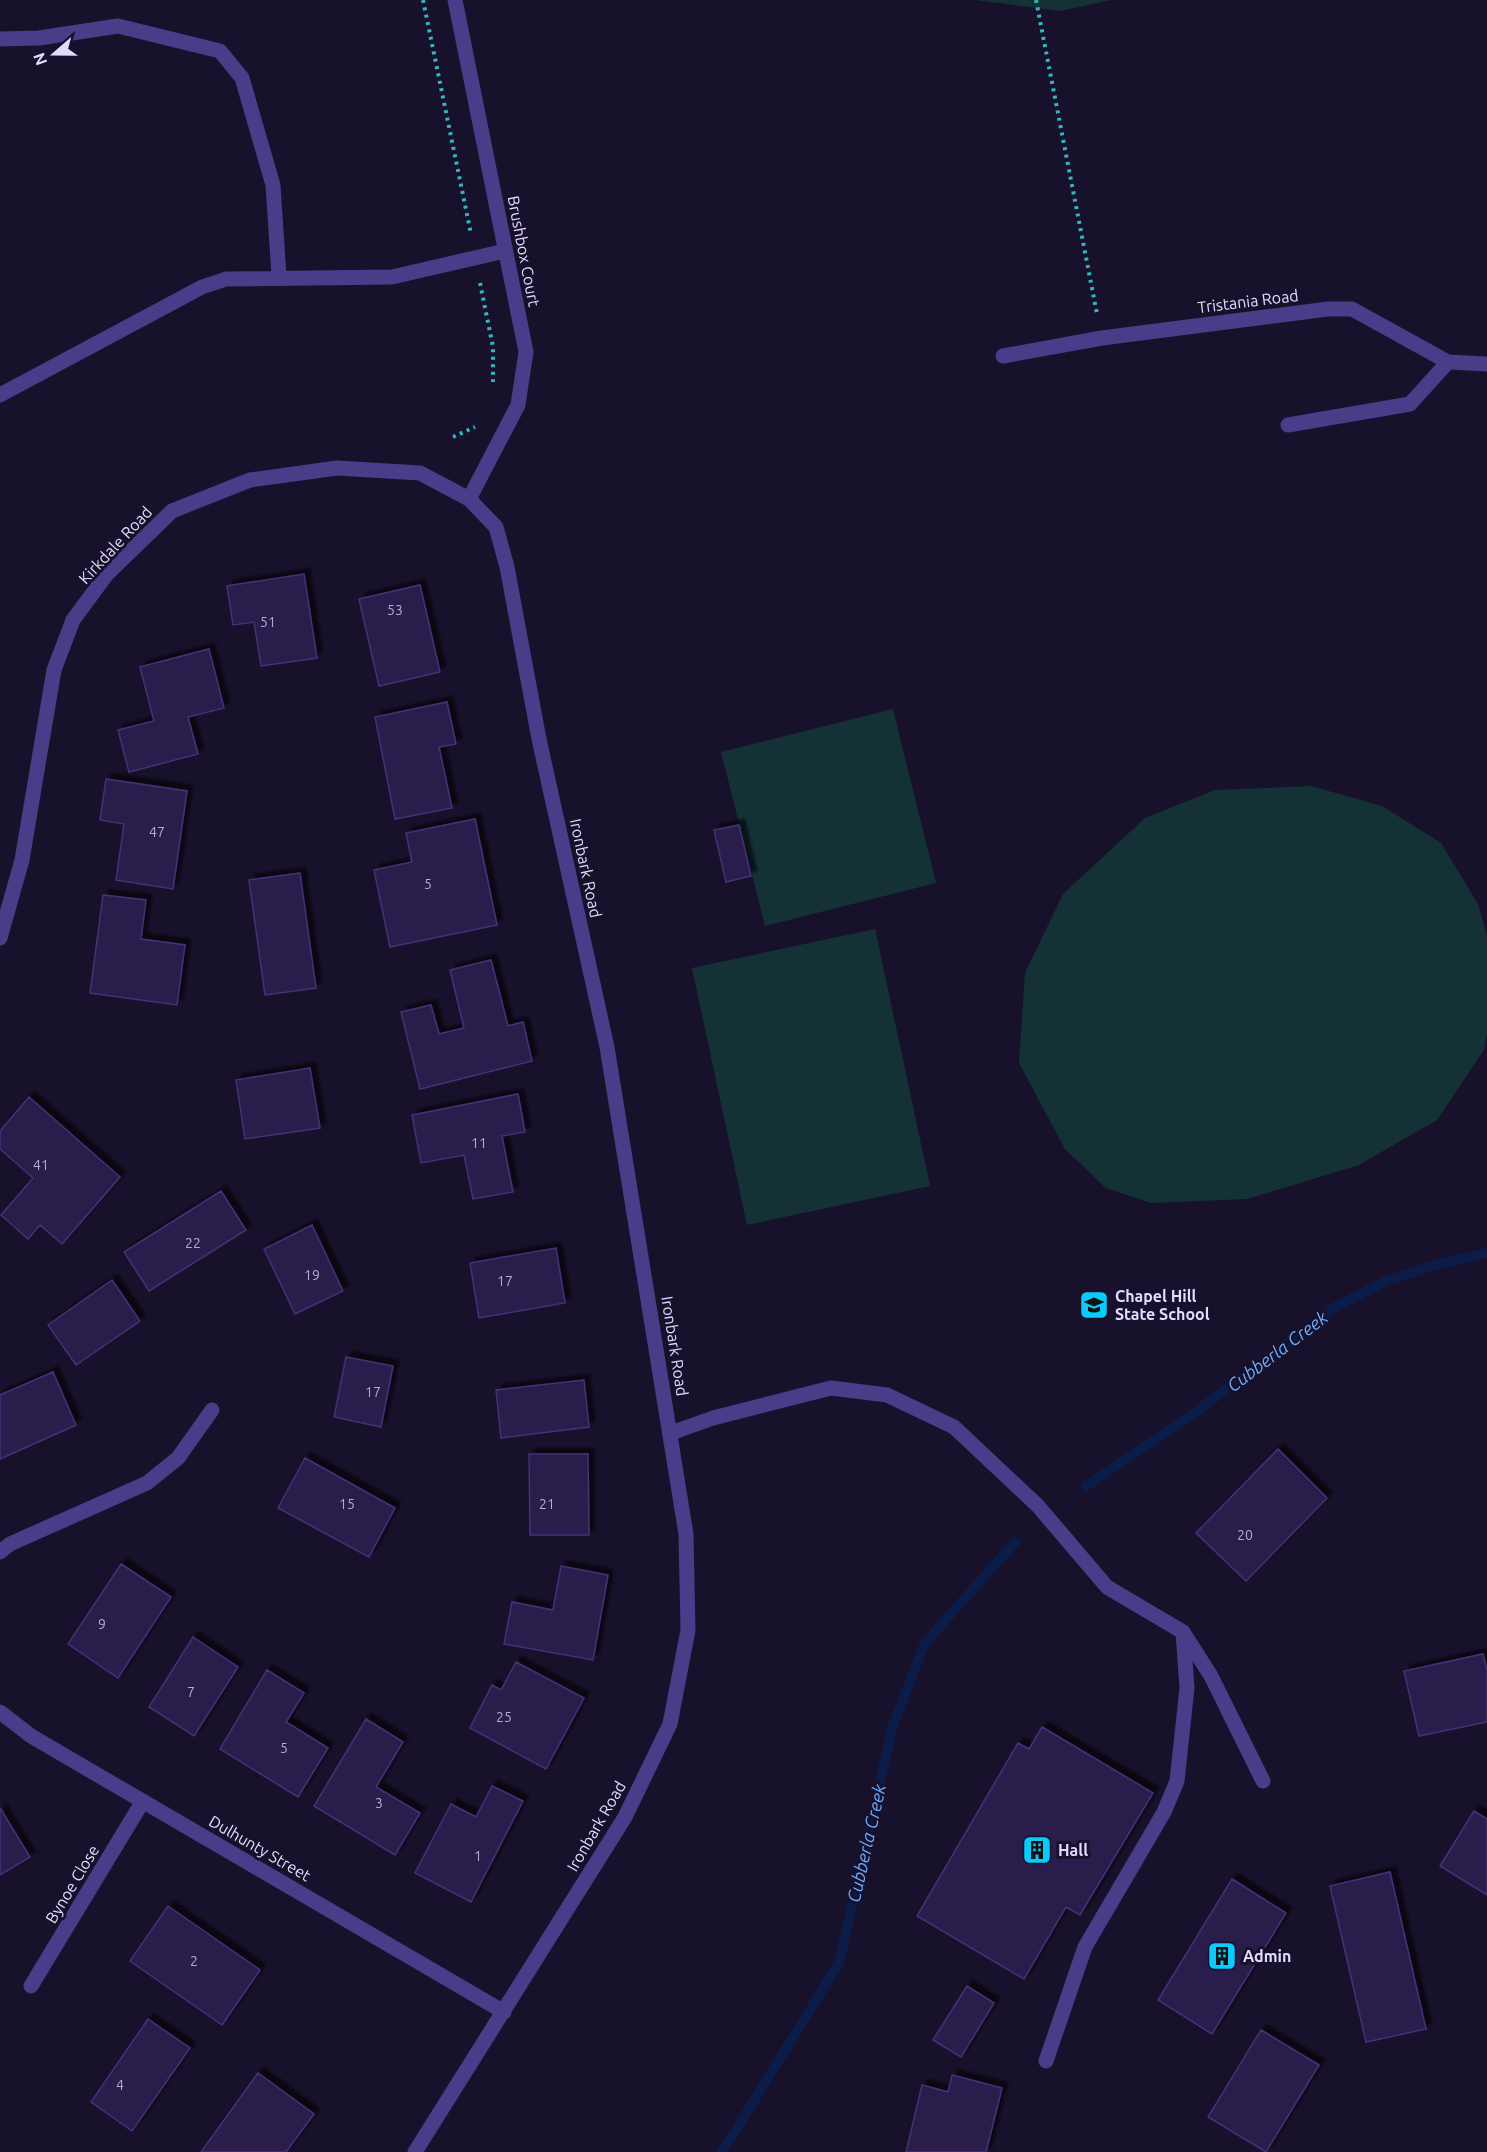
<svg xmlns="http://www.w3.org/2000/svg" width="1487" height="2152" viewBox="0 0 1487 2152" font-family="Ubuntu,sans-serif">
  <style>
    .green { fill: #143235 }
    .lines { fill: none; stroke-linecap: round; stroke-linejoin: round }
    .stream { stroke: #0c1c49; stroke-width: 10 }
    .building { fill: #2b1d4b; stroke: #453077; stroke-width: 1.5; filter: url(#shadow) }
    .path { stroke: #32b7bc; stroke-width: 4; stroke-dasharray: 3 4.5; stroke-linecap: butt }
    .minor { stroke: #473d89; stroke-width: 15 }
    .labels { text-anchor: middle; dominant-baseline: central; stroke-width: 6; stroke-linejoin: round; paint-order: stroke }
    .number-label { font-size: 14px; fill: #b5acd2 }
    .street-label { font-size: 16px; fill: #e3dbff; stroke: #18112b }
    .poi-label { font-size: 16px; font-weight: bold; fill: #e3dbff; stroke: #18112b; text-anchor: start }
    .water-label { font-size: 18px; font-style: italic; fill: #6aabfd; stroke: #18112b }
  </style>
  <defs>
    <filter id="shadow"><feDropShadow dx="5.5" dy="-5.5" stdDeviation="1.5" flood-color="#0009"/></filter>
  </defs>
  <rect width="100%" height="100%" fill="#18112b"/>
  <path class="green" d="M975,0H1111L1060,11Z
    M893,709L936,883L765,926L721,752Z
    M1311,786L1382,806L1441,843L1478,904L1487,936V1034L1484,1050L1437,1120L1359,1165L1247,1199L1151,1203L1106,1188L1065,1149L1019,1063L1025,973L1063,894L1145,818L1215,790Z
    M875,929L930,1186L747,1225L692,968Z"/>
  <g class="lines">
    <path class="stream" d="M1086,1486L1196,1412L1330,1310L1386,1281L1439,1264L1487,1253
      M722,2152L839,1963L893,1725L925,1643L1015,1542"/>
  </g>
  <path class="building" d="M304,574L317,658L261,666L254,622L233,625L227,586Z
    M420,585L440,672L379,686L359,599Z
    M209,649L224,708L188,717L198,754L129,772L118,730L154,721L140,667Z
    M447,702L456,744L439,747L452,808L395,819L375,717Z
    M106,779L187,791L173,889L116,880L124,824L100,820Z
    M475,819L497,925L390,947L374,870L412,862L406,833Z
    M739,825L751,876L726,882L714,830Z
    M300,873L316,988L265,995L249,880Z
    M103,895L146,900L141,939L185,945L177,1005L90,993Z
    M491,960L508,1026L523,1022L532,1061L420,1089L401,1012L431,1005L439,1034L464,1028L450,970Z
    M310,1068L320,1128L245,1139L236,1080Z
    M518,1094L525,1132L502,1136L513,1192L473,1199L464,1155L421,1163L412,1115Z
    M29,1097L120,1177L62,1244L40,1225L28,1239L1,1215L33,1178L0,1149V1131Z
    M221,1191L246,1230L149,1291L124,1252Z
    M312,1225L343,1291L295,1314L264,1249Z
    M556,1248L565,1303L479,1318L470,1263Z
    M112,1280L140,1321L76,1365L48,1325Z
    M346,1357L393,1366L381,1427L334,1417Z
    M53,1372L76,1425L0,1459V1395Z
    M584,1380L589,1427L501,1438L496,1390Z
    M1278,1449L1327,1498L1246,1581L1196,1533Z
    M529,1454H588L589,1535H530Z
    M305,1458L395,1508L369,1557L278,1508Z
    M121,1564L171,1597L118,1678L68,1644Z
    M561,1566L608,1575L593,1660L504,1644L512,1602L553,1610Z
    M193,1637L238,1667L194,1736L149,1707Z
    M1483,1654L1487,1670V1722L1419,1736L1404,1671Z
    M516,1662L584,1698L546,1769L470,1728L492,1685L501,1690Z
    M267,1670L304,1693L286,1722L328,1748L298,1797L220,1749Z
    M366,1719L403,1742L376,1787L420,1813L395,1855L314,1806Z
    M1042,1727L1153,1793L1080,1915L1066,1907L1024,1979L917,1916L1018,1743L1029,1749Z
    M492,1786L523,1801L471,1902L415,1873L451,1804L476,1817Z
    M0,1808L30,1857L0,1875Z
    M1474,1811L1487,1819V1895L1440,1866Z
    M1390,1872L1426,2029L1366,2042L1330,1886Z
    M1232,1879L1286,1913L1212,2034L1158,2000Z
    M168,1906L260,1970L222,2025L130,1961Z
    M967,1986L994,2003L961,2057L933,2040Z
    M148,2019L190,2048L132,2131L91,2102Z
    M1261,2030L1319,2065L1266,2152L1208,2117Z
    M258,2073L314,2114L286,2152H201Z
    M952,2075L1002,2088L986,2152H906L922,2085L948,2092Z"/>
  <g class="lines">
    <path class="path" d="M423,0L471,234
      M1036,0L1097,314
      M480,283L493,347V382
      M453,437L475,427"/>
    <path class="minor" d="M455,0L526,352L518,405L469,499
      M0,39L39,38L118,26L220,51L242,78L273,185L279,276
      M1003,356L1102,338L1328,309H1352L1448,362L1487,364
      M0,395L202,287L226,279L392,277L505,251
      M1288,425L1410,404L1448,362
      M0,938L22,860L54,670L73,620L107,574L172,511L250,480L337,468L420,473L469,499L496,527L507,567L539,739L607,1047L686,1534L688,1630L670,1724L625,1817L415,2152
      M671,1433L713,1418L831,1388L887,1395L954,1427L1038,1506L1107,1587L1183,1632L1211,1676L1263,1781
      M0,1552L10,1544L147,1483L178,1458L212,1410
      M0,1712L31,1736L504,2012
      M31,1986L143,1801
      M1046,2061L1085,1947L1164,1812L1177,1781L1187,1688L1183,1633"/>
  </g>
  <defs>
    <g id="school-square" transform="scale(1.5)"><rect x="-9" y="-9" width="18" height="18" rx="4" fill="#09ccfc" stroke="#18112b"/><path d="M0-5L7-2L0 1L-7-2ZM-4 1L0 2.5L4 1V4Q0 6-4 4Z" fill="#111"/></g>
    <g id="building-square" transform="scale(1.5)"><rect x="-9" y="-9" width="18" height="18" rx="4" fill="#09ccfc" stroke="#18112b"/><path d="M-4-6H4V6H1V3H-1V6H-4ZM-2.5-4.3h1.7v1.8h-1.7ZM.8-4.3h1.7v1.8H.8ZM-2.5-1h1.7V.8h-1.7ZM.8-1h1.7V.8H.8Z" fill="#111"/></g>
  </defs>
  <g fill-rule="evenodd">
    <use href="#school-square" x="1094" y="1305"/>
    <use href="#building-square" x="1037" y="1850"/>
    <use href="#building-square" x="1222" y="1956"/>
  </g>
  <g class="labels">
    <g class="number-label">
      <text x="395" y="610">53</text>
      <text x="268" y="622">51</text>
      <text x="157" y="832">47</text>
      <text x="428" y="884">5</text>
      <text x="479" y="1143">11</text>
      <text x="41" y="1165">41</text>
      <text x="193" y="1243">22</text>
      <text x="312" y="1275">19</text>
      <text x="505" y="1281">17</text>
      <text x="373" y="1392">17</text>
      <text x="347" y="1504">15</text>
      <text x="547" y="1504">21</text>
      <text x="1245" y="1535">20</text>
      <text x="102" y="1624">9</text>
      <text x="191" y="1692">7</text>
      <text x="504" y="1717">25</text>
      <text x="284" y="1748">5</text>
      <text x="379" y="1803">3</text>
      <text x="478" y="1856">1</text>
      <text x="194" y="1961">2</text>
      <text x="120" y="2085">4</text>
    </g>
    <g class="street-label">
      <text transform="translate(524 251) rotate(79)">Brushbox Court</text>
      <text transform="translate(1248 301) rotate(-7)">Tristania Road</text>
      <text transform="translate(115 545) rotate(-47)">Kirkdale Road</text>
      <text transform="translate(586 868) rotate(78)">Ironbark Road</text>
      <text transform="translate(675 1346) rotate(81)">Ironbark Road</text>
      <text transform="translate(596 1826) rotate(-60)">Ironbark Road</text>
      <text transform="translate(260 1848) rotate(30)">Dulhunty Street</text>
      <text transform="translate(72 1884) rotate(-59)">Bynoe Close</text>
    </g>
    <g class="poi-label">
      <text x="1115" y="1296">Chapel Hill<tspan x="1115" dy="18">State School</tspan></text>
      <text x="1058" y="1850">Hall</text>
      <text x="1243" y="1956">Admin</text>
    </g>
    <g class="water-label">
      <text transform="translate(1277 1351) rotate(-37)">Cubberla Creek</text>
      <text transform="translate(866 1843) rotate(-77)">Cubberla Creek</text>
    </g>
  </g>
  <g transform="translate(54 54) rotate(250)" stroke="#18112b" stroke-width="4.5" paint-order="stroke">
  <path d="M0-4.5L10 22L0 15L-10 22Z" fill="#e3dbff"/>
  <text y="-9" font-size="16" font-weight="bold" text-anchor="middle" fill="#e3dbff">N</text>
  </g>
</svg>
